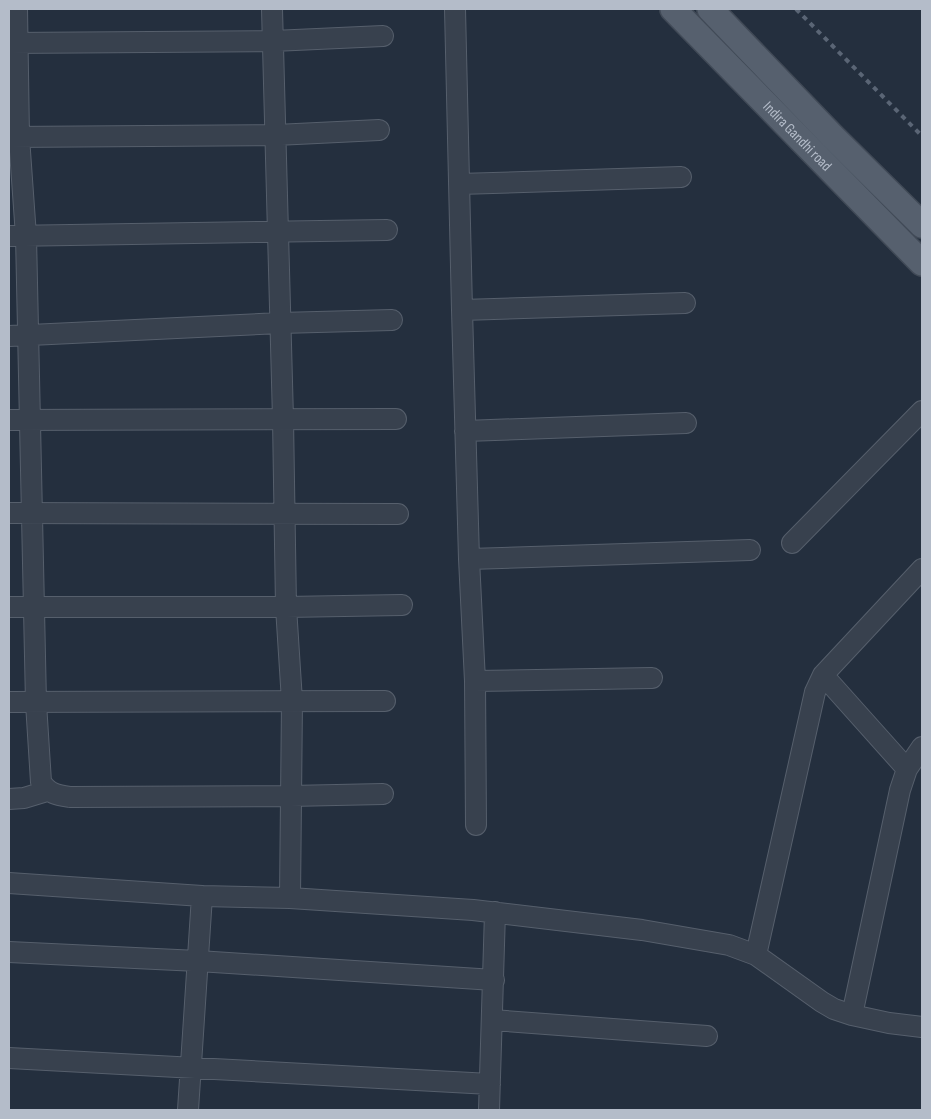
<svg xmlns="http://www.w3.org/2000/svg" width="931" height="1119" viewBox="0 0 931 1119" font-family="'Sofia Sans Condensed',sans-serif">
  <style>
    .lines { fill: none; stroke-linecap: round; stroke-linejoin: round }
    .minor-casing { stroke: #565f6c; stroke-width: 22 }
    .major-casing { stroke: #414a57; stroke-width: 28 }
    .minor { stroke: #38414e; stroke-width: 20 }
    .major { stroke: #56606e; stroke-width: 25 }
    .rail { stroke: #5a6575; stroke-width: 4; stroke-dasharray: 5 5; stroke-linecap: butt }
    .labels { text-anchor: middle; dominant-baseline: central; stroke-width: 4; stroke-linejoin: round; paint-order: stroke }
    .street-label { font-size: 15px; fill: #b4bcc9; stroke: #1d2633 }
  </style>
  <rect width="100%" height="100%" fill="#242f3e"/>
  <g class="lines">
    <g class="minor-casing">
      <path id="minor" d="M17,9L19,137L26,236L36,703L41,782C49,794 57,795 70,797L290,796L383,794
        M455,9L462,310L469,559L475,681L476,825
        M9,43L273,41L383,36
        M9,137L276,135L379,130
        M459,184L681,177
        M9,236L387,230
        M462,310L685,303
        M9,336L280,323L392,320
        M9,420L396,419
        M465,431L686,423
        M9,513L398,514
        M792,543L922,411
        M469,559L750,550
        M9,607H286L283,419L272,9
        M823,675L907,769
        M475,681L652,678
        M9,702L385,701
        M9,799L24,798L47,791
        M9,883L202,896L188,1110
        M202,896L290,898L292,701L286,607L402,605
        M290,898L473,910L642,930L729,945L756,955L822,1002L834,1009L852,1015L889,1023L922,1027
        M9,952L198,961L494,980
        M756,955L815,692L823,675L922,569
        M852,1015L900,790L907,769L922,747
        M492,1020L707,1036
        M9,1058L490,1084
        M489,1110L495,912"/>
    </g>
    <g class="major-casing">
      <g id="major">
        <path id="s1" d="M673,9L922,263"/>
        <path d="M710,9L832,136L922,225"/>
      </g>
    </g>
    <use href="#minor" class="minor"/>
    <use href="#major" class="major"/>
    <path class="rail" d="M796,9L922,136"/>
  </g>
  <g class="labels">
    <g class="street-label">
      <text stroke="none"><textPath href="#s1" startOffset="178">Indira Gandhi road</textPath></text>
    </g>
  </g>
  <rect width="931" height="1119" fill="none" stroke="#b4bcc9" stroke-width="20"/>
</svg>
